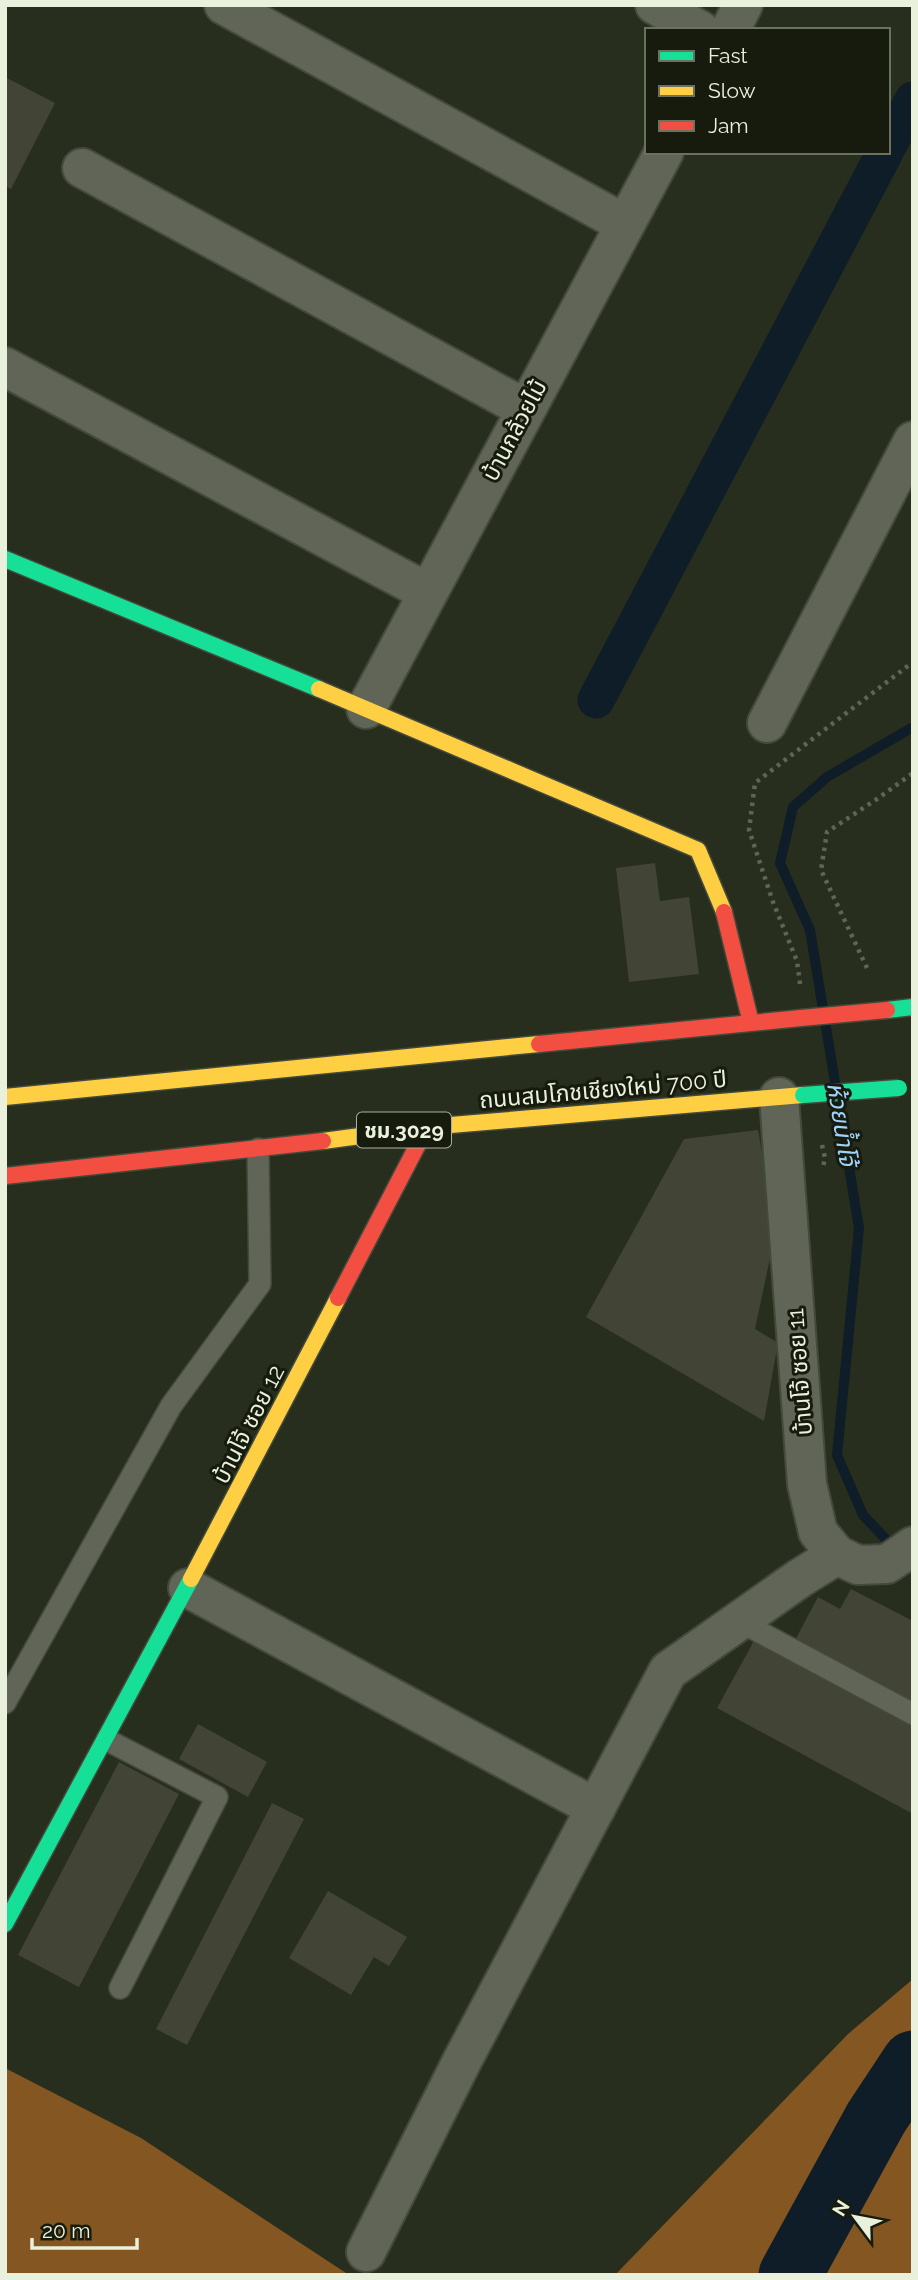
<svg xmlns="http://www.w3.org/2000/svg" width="918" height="2280" viewBox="0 0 918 2280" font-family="Raleway,'Noto Sans Thai',sans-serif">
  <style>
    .forest { fill: #835622 }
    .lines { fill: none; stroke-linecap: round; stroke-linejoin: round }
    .stream { stroke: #0e1d27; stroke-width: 10 }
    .canal { stroke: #0e1d27; stroke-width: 37 }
    .river { stroke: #0e1d27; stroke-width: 63 }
    .building { fill: #424435 }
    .lane-casing { stroke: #444a3b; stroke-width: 24 }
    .street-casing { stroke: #444a3b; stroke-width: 42 }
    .fast-casing { stroke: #444a3b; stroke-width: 19 }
    .slow-casing { stroke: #444a3b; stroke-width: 19 }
    .jam-casing { stroke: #444a3b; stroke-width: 19 }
    .path { stroke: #606458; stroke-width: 4.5; stroke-dasharray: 3.5 5; stroke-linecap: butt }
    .lane { stroke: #606558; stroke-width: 21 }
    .street { stroke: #606558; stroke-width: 38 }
    .fast { stroke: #16e098; stroke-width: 16 }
    .slow { stroke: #ffcf43; stroke-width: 16 }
    .jam { stroke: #f24e42; stroke-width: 16 }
    .fast-bridge-casing { stroke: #444a3b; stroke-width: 19; stroke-linecap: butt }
    .jam-bridge-casing { stroke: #444a3b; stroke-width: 19; stroke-linecap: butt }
    .fast-bridge { stroke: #16e098; stroke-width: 16 }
    .jam-bridge { stroke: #f24e42; stroke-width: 16 }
    .labels { text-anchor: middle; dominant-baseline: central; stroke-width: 6; stroke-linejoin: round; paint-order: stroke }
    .shield { fill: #161b0d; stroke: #aab19f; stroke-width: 2 }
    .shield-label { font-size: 21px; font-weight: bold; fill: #e9f1dd }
    .street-label { font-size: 23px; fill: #e9f1dd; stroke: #161b0d }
    .water-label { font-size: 24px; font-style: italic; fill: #9fd1fb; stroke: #161b0d }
  </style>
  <rect width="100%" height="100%" fill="#282e1d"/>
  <path class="forest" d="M913,1979V2275H615L848,2034Z
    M5,2068L141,2138L349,2275H5Z"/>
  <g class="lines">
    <path class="stream" d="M897,1551L863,1515L837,1455L859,1228L810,930L780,863L793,807L827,777L913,727"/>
    <path class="canal" d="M888,146L913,100
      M596,700L885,152"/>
    <path class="river" d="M790,2275L876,2118L913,2062"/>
  </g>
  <path class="building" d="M5,77L55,103L11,189L5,186Z
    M655,863L660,901L689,897L699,974L629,982L616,868Z
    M758,1130L776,1230L755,1329L778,1343L764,1421L586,1317L684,1139Z
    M851,1589L913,1621V1704L794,1642L818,1597L840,1609Z
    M755,1639L913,1725V1814L717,1708Z
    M198,1724L267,1762L248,1797L179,1759Z
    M119,1762L179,1794L79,1987L18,1955Z
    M272,1803L304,1819L187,2045L156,2029Z
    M328,1891L407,1937L389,1966L374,1957L351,1995L289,1958Z"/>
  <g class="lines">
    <g class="lane-casing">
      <path id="lane" d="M739,1621L913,1714
        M5,1703L171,1406L260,1284L258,1149
        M107,1740L217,1797L120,1988"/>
    </g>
    <g class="street-casing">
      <path id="street" d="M224,5L625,224
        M655,5L700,30
        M730,30L743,5
        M82,168L526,409
        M5,367L427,592
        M366,709L664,152
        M767,723L913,441
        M779,1097L807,1484L818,1532L837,1555L858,1565L887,1564L913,1546
        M188,1588L596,1808
        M366,2252L462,2061L668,1671L800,1578L837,1555"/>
    </g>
    <g class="fast-casing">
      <path id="fast" d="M5,559L319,689
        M887,1010L913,1007
        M5,1924L191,1579"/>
    </g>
    <g class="slow-casing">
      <path id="slow" d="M319,689L698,850L724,912
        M5,1097L539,1044
        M323,1141L427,1127L803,1095
        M191,1579L338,1298"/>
    </g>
    <g class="jam-casing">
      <path id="jam" d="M724,912L751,1023
        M539,1044L801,1018
        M5,1176L323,1141
        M338,1298L427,1127"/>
    </g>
    <path class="path" d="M867,968L821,870L827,832L877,799L913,773
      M800,984L797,961L773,902L749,830L755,783L913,662
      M822,1145L825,1158L823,1167"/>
    <use href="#lane" class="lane"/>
    <use href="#street" class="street"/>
    <use href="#fast" class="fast"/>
    <use href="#slow" class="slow"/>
    <use href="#jam" class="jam"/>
    <g class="fast-bridge-casing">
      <path id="fast-bridge" d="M803,1095L899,1088"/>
    </g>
    <g class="jam-bridge-casing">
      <path id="jam-bridge" d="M801,1018L887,1010"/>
    </g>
    <use href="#fast-bridge" class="fast-bridge"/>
    <use href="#jam-bridge" class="jam-bridge"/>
  </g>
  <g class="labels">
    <rect class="shield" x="357" y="1112.5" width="94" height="35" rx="5"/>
    <g class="shield-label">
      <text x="404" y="1130">ชม.3029</text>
    </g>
    <g class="street-label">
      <text transform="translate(514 430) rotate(-62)">บ้านกล้วยไม้</text>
      <text transform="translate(603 1089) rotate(-5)">ถนนสมโภชเชียงใหม่ 700 ปี</text>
      <text transform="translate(799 1372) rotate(-94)">บ้านโจ้ ซอย 11</text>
      <text transform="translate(248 1424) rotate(-63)">บ้านโจ้ ซอย 12</text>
    </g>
    <g class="water-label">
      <text transform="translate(842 1124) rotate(81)">ห้วยน้ำโจ้</text>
    </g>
  </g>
  <rect width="918" height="2280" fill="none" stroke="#e9f1dd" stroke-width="14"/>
  <rect x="645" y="28" width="245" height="126" fill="#161b0d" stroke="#6a7160" stroke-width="2"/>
  <rect x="659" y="51" width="35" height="10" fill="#16e098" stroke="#6a7160" stroke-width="2"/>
  <text x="708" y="63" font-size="21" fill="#e9f1dd">Fast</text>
  <rect x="659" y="86" width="35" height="10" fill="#ffcf43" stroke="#6a7160" stroke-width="2"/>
  <text x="708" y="98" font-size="21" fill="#e9f1dd">Slow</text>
  <rect x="659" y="121" width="35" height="10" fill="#f24e42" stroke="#6a7160" stroke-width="2"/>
  <text x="708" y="133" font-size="21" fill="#e9f1dd">Jam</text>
  <g transform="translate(855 2217) rotate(302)" stroke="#161b0d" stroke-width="5" paint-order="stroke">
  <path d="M0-5L12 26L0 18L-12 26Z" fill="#e9f1dd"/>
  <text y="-10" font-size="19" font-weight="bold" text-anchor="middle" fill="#e9f1dd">N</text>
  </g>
  <path d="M32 2238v10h105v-10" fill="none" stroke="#e9f1dd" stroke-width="3.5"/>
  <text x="42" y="2238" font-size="21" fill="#e9f1dd" stroke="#161b0d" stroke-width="5" paint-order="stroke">20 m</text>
</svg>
